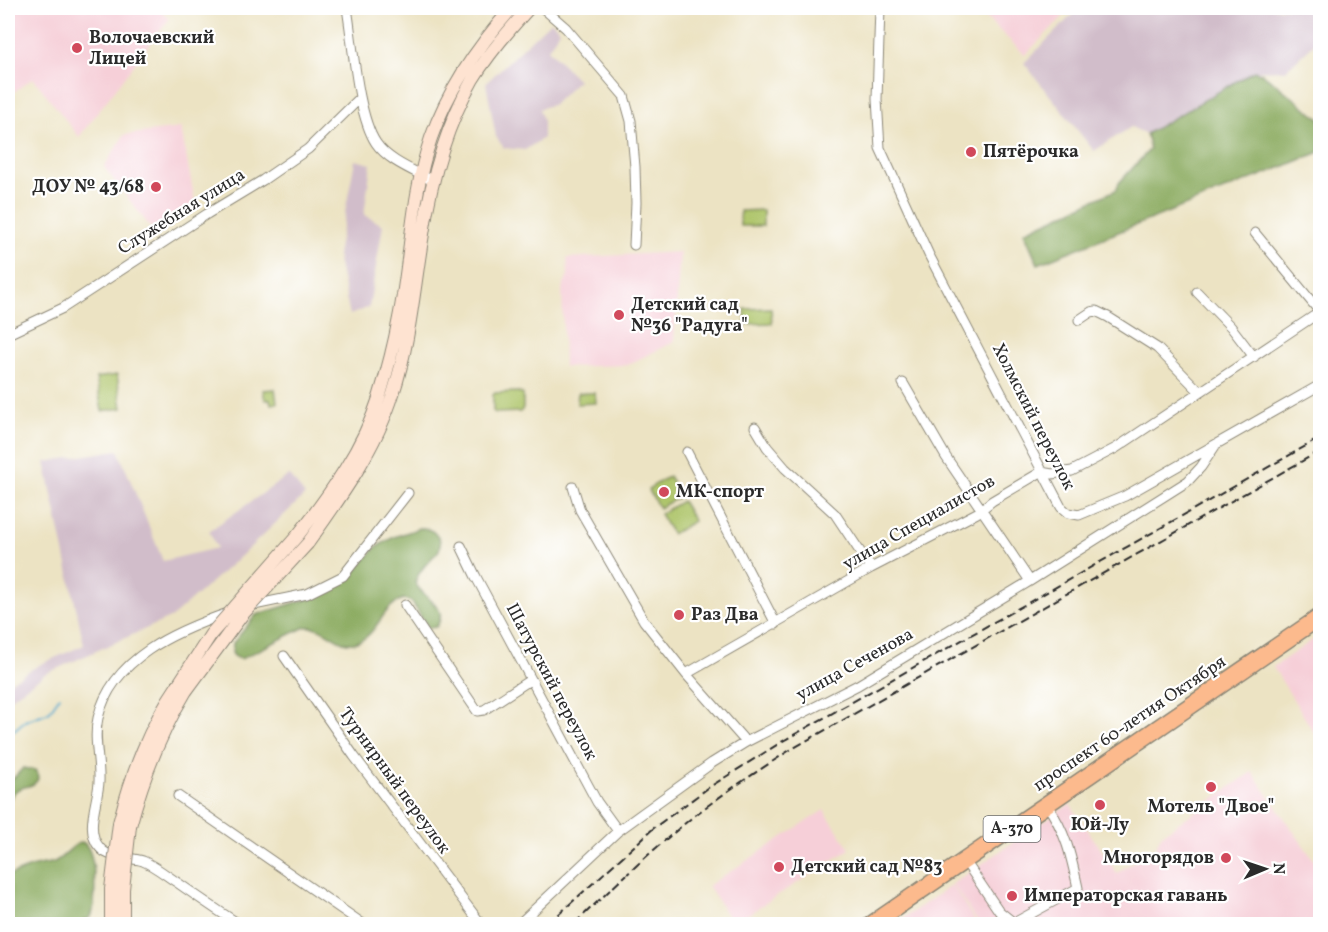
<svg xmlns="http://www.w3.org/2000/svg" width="1328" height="932" viewBox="0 0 1328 932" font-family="Vollkorn,serif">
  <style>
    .built { fill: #f6cfd8 }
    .industrial { fill: #d1bdca }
    .green { fill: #aec56a; stroke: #6c784a; stroke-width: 1.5 }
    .forest { fill: #8aaa5e; stroke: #5a6a44; stroke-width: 1.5 }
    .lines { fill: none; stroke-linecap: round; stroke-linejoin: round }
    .stream { stroke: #50a7cc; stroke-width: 2 }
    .street-casing { stroke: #8c8777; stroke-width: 11 }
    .secondary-casing { stroke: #8c8777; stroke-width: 14 }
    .highway-casing { stroke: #8c8777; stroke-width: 19 }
    .street { stroke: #fff; stroke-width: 9 }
    .secondary { stroke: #fee3d1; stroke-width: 12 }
    .highway { stroke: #fcba8d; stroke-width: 16 }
    .rail { stroke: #2b2b2b; stroke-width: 2; stroke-dasharray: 9 4.5; stroke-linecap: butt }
    .secondary-bridge-casing { stroke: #8c8777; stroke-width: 14; stroke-linecap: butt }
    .secondary-bridge { stroke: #fee3d1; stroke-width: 12 }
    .poi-dot { fill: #d1495b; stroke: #fff; stroke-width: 2 }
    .labels { text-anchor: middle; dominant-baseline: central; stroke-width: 4.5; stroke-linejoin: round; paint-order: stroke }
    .shield { fill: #fff; stroke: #6b6b6b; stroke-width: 1.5 }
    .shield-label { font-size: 16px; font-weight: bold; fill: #2b2b2b }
    .poi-label { font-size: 18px; font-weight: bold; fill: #2b2b2b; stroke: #fff; text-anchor: start }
    .street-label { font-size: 18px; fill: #2b2b2b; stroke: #fff }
  </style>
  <rect width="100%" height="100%" fill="#fff"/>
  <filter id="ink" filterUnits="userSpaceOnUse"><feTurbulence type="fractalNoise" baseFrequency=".0167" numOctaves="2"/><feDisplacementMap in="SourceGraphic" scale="12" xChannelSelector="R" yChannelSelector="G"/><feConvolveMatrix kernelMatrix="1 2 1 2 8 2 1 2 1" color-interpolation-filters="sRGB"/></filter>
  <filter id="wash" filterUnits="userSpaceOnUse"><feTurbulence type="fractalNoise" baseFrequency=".008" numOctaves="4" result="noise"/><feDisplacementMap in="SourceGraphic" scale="24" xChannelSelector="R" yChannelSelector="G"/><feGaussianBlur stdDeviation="1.35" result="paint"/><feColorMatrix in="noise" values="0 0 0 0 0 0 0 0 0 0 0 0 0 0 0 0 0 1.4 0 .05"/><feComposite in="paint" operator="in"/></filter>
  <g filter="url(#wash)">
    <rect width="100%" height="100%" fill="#ece3c3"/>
    <path class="built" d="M8,8H158L169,19L79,137L33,78L14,92H8Z
      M976,8H1072L1025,55Z
      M181,128L196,207L154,232L104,167L124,135Z
      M680,252L674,342L627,365L564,367L562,288L568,275L567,258Z
      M1320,635V742L1273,667Z
      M1252,772L1320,869V924H979L952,884L1070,804L1117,873L1156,847L1161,835Z
      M824,810L850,849L733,924L708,886Z
      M952,885L977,924H895Z"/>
    <path class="industrial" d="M1079,8H1320V38L1286,70L1254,71L1146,134L1131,127L1094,151L1024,63Z
      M551,21L560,30L548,49L578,80L554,104L539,109L543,121V138L525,150L504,148L496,137L486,83Z
      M355,160L371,164L364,215L383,225L369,307L350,315L337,255Z
      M118,450L163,561L217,548L209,531L289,475L305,495L241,556L172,617L45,674L8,700V686L12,681L41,664L84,645L45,462Z"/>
    <path class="green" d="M763,210V226H740V211Z
      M771,308L772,323L746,324L745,309Z
      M117,375L122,408L102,411L96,378Z
      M275,389L277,403L271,404L270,399L265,400L263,390Z
      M518,392L523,394V409L520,412L496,413L493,411V395L495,393Z
      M578,393H595L596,403L577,404Z
      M669,476L681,496L659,508L648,489Z
      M682,501L694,521L672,534L660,514Z"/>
    <path class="forest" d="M1254,71L1263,74L1320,119V152L1038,264L1024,232L1116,190L1119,183L1150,149L1146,134Z
      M420,528C431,528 444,536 439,550C437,554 432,557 429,561C423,567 418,574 415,582C420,598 452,606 436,627L428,628L412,602L404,599C382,605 378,635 357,642C338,649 326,624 305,627L241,659L235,657L232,653L233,643L256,615L320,595L353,574L376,547L394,537Z
      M23,768L35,770L39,776C35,789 26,784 17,790C13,793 10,799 8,804V784Z
      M82,842C97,848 97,904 91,917L78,924H8V875C17,874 25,868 35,866C41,864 48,864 54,862C65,857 72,844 82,842Z"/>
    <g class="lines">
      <path class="stream" d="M8,735L25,721L49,712L60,696"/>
    </g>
  </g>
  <g filter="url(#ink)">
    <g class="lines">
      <g class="street-casing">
        <path id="street" d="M347,8C353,43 357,114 376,143C388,161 415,171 433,181
          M543,8L566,28L624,96L631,121L635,167L636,203L634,245
          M880,8L877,99L880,148L929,255L1061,507L1068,513L1079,515L1125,496L1320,385
          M1255,233L1320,312
          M1197,292L1231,327L1254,357
          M1079,320L1091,312L1096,311L1108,317L1157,348L1200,392
          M8,334L63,308L207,214L263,180L308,149L360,98
          M903,383L946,457L1030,581
          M755,427L767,447L785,468L835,514L871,568
          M687,452L776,624
          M573,487L580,510L644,621L686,674L746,742
          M461,546L476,577L597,802L618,831
          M405,605L477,711L484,710L530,680
          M249,606L307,594L343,576L408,493
          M228,613C176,631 112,658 98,718C93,739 100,760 99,782C98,802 84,831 100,848C109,859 131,857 143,861C155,866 167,876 178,883C198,897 218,911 239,924
          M284,656L354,756L481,924
          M686,674L871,568L977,513L992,501L1041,472L1052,474L1072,471L1116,448L1320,312
          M178,796L363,924
          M965,861L999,911L1014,923L1078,888C1071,856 1066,832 1047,805
          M519,924L618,831L712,763L746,742L858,685L1030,581L1188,481L1201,467L1215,446"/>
      </g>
      <g class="secondary-casing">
        <path id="secondary" d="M298,535C331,493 363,448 379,398C387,372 394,345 399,318C411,259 411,196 431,138C448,89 478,46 512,8
          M308,543C341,497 376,448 393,394C410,342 414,287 423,234C431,180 446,126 473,79C489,53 509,30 529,8
          M119,823C132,773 149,727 178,685
          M130,826C143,777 160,734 186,691"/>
      </g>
      <g class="highway-casing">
        <path id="highway" d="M872,924L1320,617"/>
      </g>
      <use href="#street" class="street"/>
      <use href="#secondary" class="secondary"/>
      <use href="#highway" class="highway"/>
      <path class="rail" d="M548,924L655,827L708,788L783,741L1320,438
        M574,924C613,887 652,850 694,816C725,792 758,771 790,750L1320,451"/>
      <g class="secondary-bridge-casing">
        <path id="secondary-bridge" d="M178,685L211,634L298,535
          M186,691L242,615L308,543
          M111,924V889L119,823
          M123,924V889L130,826"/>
      </g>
      <use href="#secondary-bridge" class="secondary-bridge"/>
    </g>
  </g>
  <g class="poi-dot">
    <circle cx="77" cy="48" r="6"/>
    <circle cx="971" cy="152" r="6"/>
    <circle cx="156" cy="187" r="6"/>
    <circle cx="619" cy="315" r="6"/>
    <circle cx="664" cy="492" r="6"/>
    <circle cx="679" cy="615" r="6"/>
    <circle cx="1211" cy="787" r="6"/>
    <circle cx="1100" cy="805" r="6"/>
    <circle cx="1226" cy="858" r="6"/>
    <circle cx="779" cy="867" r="6"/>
    <circle cx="1012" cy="896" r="6"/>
  </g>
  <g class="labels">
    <rect class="shield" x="983.5" y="816" width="57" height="26" rx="4.5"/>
    <g class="shield-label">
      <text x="1012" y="829">А-370</text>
    </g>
    <g class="poi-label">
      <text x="89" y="38">Волочаевский<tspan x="89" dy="21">Лицей</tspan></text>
      <text x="983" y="152">Пятёрочка</text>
      <text x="144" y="187" text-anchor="end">ДОУ № 43/68</text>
      <text x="631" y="305">Детский сад<tspan x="631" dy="21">№36 "Радуга"</tspan></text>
      <text x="676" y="492">МК-спорт</text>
      <text x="691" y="615">Раз Два</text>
      <text x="1211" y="807" text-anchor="middle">Мотель "Двое"</text>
      <text x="1100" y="825" text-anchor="middle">Юй-Лу</text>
      <text x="1214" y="858" text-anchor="end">Многорядов</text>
      <text x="791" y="867">Детский сад №83</text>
      <text x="1024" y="896">Императорская гавань</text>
    </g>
    <g class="street-label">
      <text transform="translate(182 212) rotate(-32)">Служебная улица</text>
      <text transform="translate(1033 417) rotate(63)">Холмский переулок</text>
      <text transform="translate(919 523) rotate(-30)">улица Специалистов</text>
      <text transform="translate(855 665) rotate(-29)">улица Сеченова</text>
      <text transform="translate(551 682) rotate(62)">Шатурский переулок</text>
      <text transform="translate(1130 724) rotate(-34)">проспект 60-летия Октября</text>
      <text transform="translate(394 781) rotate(54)">Турнирный переулок</text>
    </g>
  </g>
  <rect width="1328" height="932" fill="none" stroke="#fff" stroke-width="30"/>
  <g transform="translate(1265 869) rotate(88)" stroke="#ffffff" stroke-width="4.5" paint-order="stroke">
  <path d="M0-4.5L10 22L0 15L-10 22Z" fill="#2b2b2b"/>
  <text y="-9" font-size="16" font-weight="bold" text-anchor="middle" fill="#2b2b2b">N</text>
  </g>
</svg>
